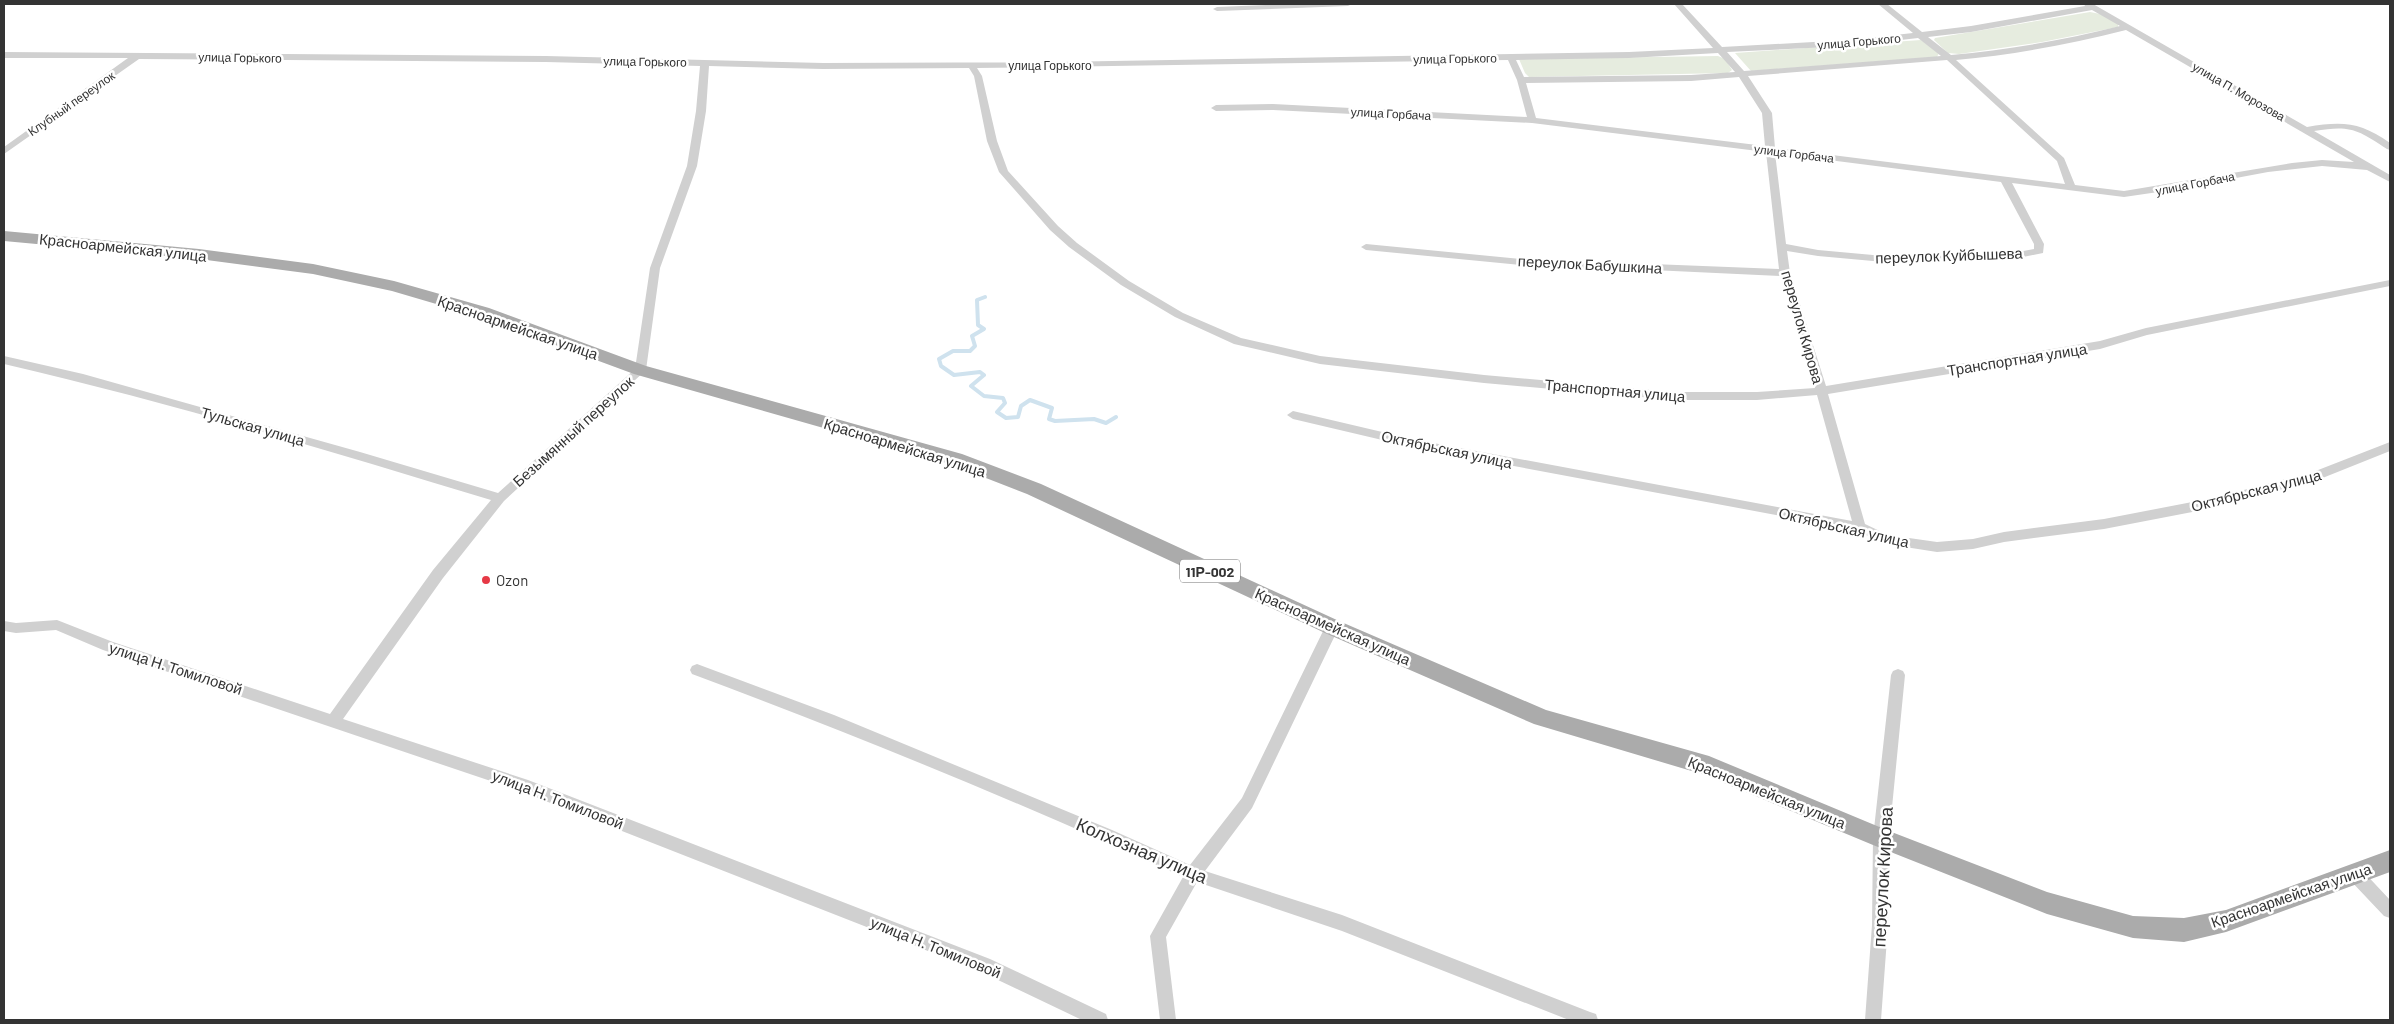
<svg xmlns="http://www.w3.org/2000/svg" width="2394" height="1024" viewBox="0 0 2394 1024" font-family="Barlow,sans-serif">
  <style>
    .green { fill: #e6ecdf }
    .lines { fill: none; stroke-linecap: round; stroke-linejoin: round }
    .stream { stroke: #cfe2ee; stroke-width: 4 }
    .minor { fill: #d0d0d0; fill-rule: evenodd }
    .primary { fill: #ababab; fill-rule: evenodd }
    .poi-dot { fill: #e63946; stroke: #fff; stroke-width: 2 }
    .labels { text-anchor: middle; dominant-baseline: central; stroke-width: 5; stroke-linejoin: round; paint-order: stroke }
    .far-street-label { font-size: 12px; fill: #333; stroke: #fff }
    .shield { fill: #fff; stroke: #707070; stroke-width: 1 }
    .shield-label { font-size: 14px; font-weight: bold; fill: #333 }
    .street-label { font-size: 15px; fill: #333; stroke: #fff }
    .poi-label { font-size: 15px; fill: #333; stroke: #fff; text-anchor: start }
    .near-street-label { font-size: 18px; fill: #333; stroke: #fff }
  </style>
  <rect width="100%" height="100%" fill="#fff"/>
  <path class="green" d="M2090,12L2100,14L2118,24V27L2042,42L1959,54L1948,53L1934,40L1935,38Z
    M1921,40L1939,53L1937,57L1751,71L1735,53Z
    M1718,56L1725,59L1732,70L1728,73L1529,77L1525,73L1519,59Z"/>
  <g class="lines">
    <path class="stream" d="M985,297L977,300L978,325L984,329L972,336L975,346L970,351H953L939,359L941,366L954,375L980,372L984,375L971,386L984,396L1003,398L1005,403L997,412L1006,418L1018,417L1021,406L1030,400L1052,408L1049,419L1055,421L1094,419L1106,423L1116,417"/>
    <path class="minor" d="M1290,4H1352L1348,6L1217,11L1213,9L1217,7Z
      M1674,4H1682L1722,47L1849,40L1913,33L1878,4H1887L1922,32L1971,26L2085,6L2084,4H2093L2307,127C2343,121 2360,122 2390,143V150L2387,149C2357,129 2350,125 2314,131L2390,175V182L2367,170L2322,166L2268,172L2172,190L2124,197L2012,183L2044,244L2043,253L2018,258L1884,262L1818,256L1787,251L1790,273L1826,386L2100,341L2146,328L2390,280V286L2147,335L2100,349L1828,394L1865,524L1888,535L1937,542L1973,539L2004,532L2104,519L2213,498L2313,472L2390,442V451L2320,479L2213,508L2104,529L2004,542L1973,549L1937,552L1886,544L1857,531L1792,518L1412,447L1293,419L1287,415L1293,411L1412,439L1852,521L1817,395L1757,400H1675L1484,383L1320,364L1234,344L1175,317L1121,285L1069,247L1050,230L999,172L987,141L974,76L969,68L823,69L709,66L706,111L697,166L660,268L646,370L504,501L443,578L343,719L528,780L990,959L1106,1014L1108,1020H1082L979,971L520,791L103,650L56,630L16,633L4,631V621L16,623L57,620L113,642L330,714L433,570L491,500C330,451 168,402 4,364V356L83,374L360,452L498,493L635,369L650,268L687,166L696,111L700,66L546,62L139,59L4,154V147L128,58H4V52L546,56L823,63L1054,62L1629,52L1713,48ZM2092,10L2120,26C2064,40 2008,50 1951,55L1928,37L1971,32ZM2126,30L2354,162L2322,160L2292,163L2124,191L2075,185L2064,158L1956,60C2014,55 2070,44 2126,30ZM1918,38L1941,56L1744,71L1727,52L1849,46ZM1718,53L1735,72L1691,75L1524,77L1516,60L1629,58ZM1508,60L1517,80L1527,117L1273,104L1216,105L1211,108L1216,111L1273,110L1532,123L1766,152L1779,269L1652,264L1562,263L1366,244L1361,247L1366,250L1562,269L1652,270L1781,276L1815,388L1757,392H1675L1484,375L1320,356L1241,338L1183,313L1129,281L1077,243L1058,226L1008,171L997,141L982,76L977,68ZM1947,60L2057,161L2065,184L1775,148L1772,113L1748,76ZM1739,77L1762,113L1765,146L1536,118L1526,83L1691,81ZM1775,153L2001,182L2034,244V249L2018,252L1884,256L1818,250L1786,244Z
      M1332,622L1337,623L1339,627L1252,808L1205,871L1342,915L1590,1012L1596,1014L1598,1020H1569L1342,931L1197,882L1166,937L1176,1020H1160L1150,936L1183,877C1022,803 858,736 692,674L690,670L692,666L697,664L834,715L1112,830L1190,865L1242,798L1325,627L1327,623Z
      M1898,669L1903,671L1905,675L1889,838L1888,925L1881,1020H1865L1872,925L1873,838L1891,675L1893,671Z
      M2355,867L2361,869L2390,900V918L2384,916L2349,879L2347,874L2349,869Z"/>
    <path class="primary" d="M4,231L199,249L313,264L394,281L489,308L646,366L962,454L1041,484L1339,621L1546,710L1709,756L1889,831L2047,892L2133,916L2184,918L2226,910L2390,850V872L2226,932L2184,942L2133,938L2047,914L1873,845L1705,775L1534,724L1325,633L1027,494L950,464L634,374L477,316L392,291L313,274L199,259L4,241Z"/>
  </g>
  <circle class="poi-dot" cx="486" cy="580" r="5"/>
  <g class="labels">
    <g class="far-street-label">
      <text transform="translate(1859 41) rotate(-5)">улица Горького</text>
      <text transform="translate(240 57) rotate(1)">улица Горького</text>
      <text transform="translate(1455 58) rotate(-1)">улица Горького</text>
      <text transform="translate(645 61) rotate(1)">улица Горького</text>
      <text x="1050" y="65">улица Горького</text>
      <text transform="translate(2239 91) rotate(30)">улица П. Морозова</text>
      <text transform="translate(71 103) rotate(-35)">Клубный переулок</text>
      <text transform="translate(1391 113) rotate(3)">улица Горбача</text>
      <text transform="translate(1794 153) rotate(7)">улица Горбача</text>
      <text transform="translate(2195 183) rotate(-11)">улица Горбача</text>
    </g>
    <rect class="shield" x="1180" y="559.5" width="60" height="23" rx="4"/>
    <g class="shield-label">
      <text x="1210" y="571">11Р-002</text>
    </g>
    <g class="street-label">
      <text transform="translate(123 247) rotate(6)">Красноармейская улица</text>
      <text transform="translate(1949 255) rotate(-2)">переулок Куйбышева</text>
      <text transform="translate(1590 264) rotate(3)">переулок Бабушкина</text>
      <text transform="translate(518 327) rotate(19)">Красноармейская улица</text>
      <text transform="translate(1803 327) rotate(74)">переулок Кирова</text>
      <text transform="translate(2017 359) rotate(-9)">Транспортная улица</text>
      <text transform="translate(1615 390) rotate(5)">Транспортная улица</text>
      <text transform="translate(253 426) rotate(16)">Тульская улица</text>
      <text transform="translate(573 431) rotate(-42)">Безымянный переулок</text>
      <text transform="translate(905 447) rotate(17)">Красноармейская улица</text>
      <text transform="translate(1447 449) rotate(12)">Октябрьская улица</text>
      <text transform="translate(2256 490) rotate(-14)">Октябрьская улица</text>
      <text transform="translate(1844 527) rotate(13)">Октябрьская улица</text>
      <text transform="translate(1333 626) rotate(24)">Красноармейская улица</text>
      <text transform="translate(176 668) rotate(18)">улица Н. Томиловой</text>
      <text transform="translate(1767 792) rotate(22)">Красноармейская улица</text>
      <text transform="translate(558 799) rotate(21)">улица Н. Томиловой</text>
      <text transform="translate(2291 895) rotate(-19)">Красноармейская улица</text>
      <text transform="translate(936 947) rotate(22)">улица Н. Томиловой</text>
    </g>
    <g class="poi-label">
      <text x="496" y="580">Ozon</text>
    </g>
    <g class="near-street-label">
      <text transform="translate(1142 850) rotate(23)">Колхозная улица</text>
      <text transform="translate(1882 877) rotate(-87)">переулок Кирова</text>
    </g>
  </g>
  <rect width="2394" height="1024" fill="none" stroke="#333333" stroke-width="10"/>
</svg>
